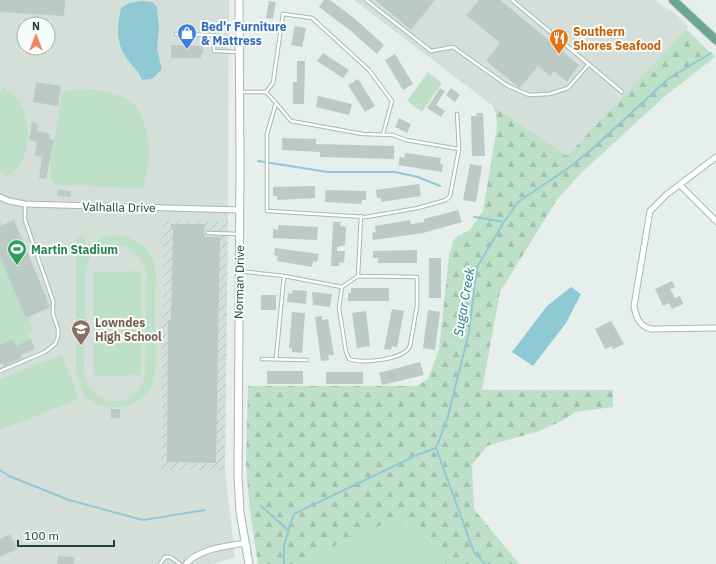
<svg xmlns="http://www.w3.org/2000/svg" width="716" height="564" viewBox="0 0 716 564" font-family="'IBM Plex Sans',sans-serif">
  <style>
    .built { fill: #d4dfda; fill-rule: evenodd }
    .industrial { fill: url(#industrial-furrows) }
    .green { fill: #bfe0c8; fill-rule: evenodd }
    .forest { fill: url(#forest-firs) }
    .water { fill: #8ec9d4 }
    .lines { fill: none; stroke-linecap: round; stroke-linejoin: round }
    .stream { stroke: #8ec9d4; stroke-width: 2 }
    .building { fill: #bbcac4 }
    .service-casing { stroke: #a8b8b2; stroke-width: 4.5 }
    .minor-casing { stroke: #a8b8b2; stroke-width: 7 }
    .tertiary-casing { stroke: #a8b8b2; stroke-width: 9 }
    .primary-casing { stroke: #c2cac8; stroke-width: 10 }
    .service { stroke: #fff; stroke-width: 2.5 }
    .minor { stroke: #fff; stroke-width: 5 }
    .tertiary { stroke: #fff; stroke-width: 7 }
    .primary { stroke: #6aa596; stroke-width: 8 }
    .labels { text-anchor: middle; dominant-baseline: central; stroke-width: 4; stroke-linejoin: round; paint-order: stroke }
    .shop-label { font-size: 12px; font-weight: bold; fill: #366cbe; stroke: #f7fbf9; text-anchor: start }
    .food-label { font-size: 12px; font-weight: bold; fill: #c56008; stroke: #f7fbf9; text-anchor: start }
    .street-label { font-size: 12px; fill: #24423a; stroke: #f7fbf9 }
    .leisure-label { font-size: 12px; font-weight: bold; fill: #27864d; stroke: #f7fbf9; text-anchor: start }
    .education-label { font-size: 12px; font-weight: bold; fill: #785e54; stroke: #f7fbf9; text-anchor: start }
    .water-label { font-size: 13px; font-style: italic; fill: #1c6f80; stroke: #f7fbf9 }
  </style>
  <defs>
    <pattern id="industrial-furrows" width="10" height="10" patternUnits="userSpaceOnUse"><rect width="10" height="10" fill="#d4dfda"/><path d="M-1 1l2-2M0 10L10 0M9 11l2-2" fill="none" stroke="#b6c1bc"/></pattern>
    <pattern id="forest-firs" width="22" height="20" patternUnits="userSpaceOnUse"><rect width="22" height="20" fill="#bfe0c8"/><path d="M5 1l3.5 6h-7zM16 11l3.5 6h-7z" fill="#a4c1ad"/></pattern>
  </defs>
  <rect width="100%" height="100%" fill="#e6efeb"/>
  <path class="built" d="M0,0H229L228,222L163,221L161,470L225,471L235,557L213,564H0ZM24,24H48V48H24Z
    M354,0H655L660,5L675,13L688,27L567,156L493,106Z"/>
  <path class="industrial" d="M163,220L228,222L225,471L161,470Z"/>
  <path class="green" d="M428,72L442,83L422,112L407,101Z
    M4,87C8,90 13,94 16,97C31,115 32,149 18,167C15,171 10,174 6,177L0,172V92Z
    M94,89C106,92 122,95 132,103C145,114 151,145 149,161C148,170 145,179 143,188L55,185L50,178L51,159L62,91Z
    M0,219L3,224L14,220L51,308L28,317L33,330L27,333L35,349L0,364Z
    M112,235C135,235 156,250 156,275C155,294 155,313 155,333C155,346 157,362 155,375C150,401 125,412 102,406C83,402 79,387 76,370V237H86V249L101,238ZM115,245C132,247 141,255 146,271L145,377C132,413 88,407 84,370L86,270L90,258L96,251Z
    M142,271L141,375L94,376L93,272Z
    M62,355L79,399L0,430V379Z
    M393,520L414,527L430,541L446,564H311L314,555Z"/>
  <path class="forest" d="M686,29L715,57L664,97L580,174L556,201L500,292L482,390H613V407L575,412L562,421L539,431L487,446L472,465L474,509L519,564H446L430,541L414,527L393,520L314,555L311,564H258L250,512L246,466L248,386H417L428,379L439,350L449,256L453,241L458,236L470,230L483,211L497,127L496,113L493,106L567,156Z"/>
  <path class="water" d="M141,1L152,2L157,7L159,27L157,50L162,69L152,79L142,80C138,69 134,69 128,60C115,43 117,27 121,8L129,3Z
    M571,287L581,294L566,323L533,366L512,352L547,306Z"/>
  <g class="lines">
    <path class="stream" d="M258,161L328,172H395L418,177L440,186
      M474,217L504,222
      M436,448L474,552L485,564
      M0,470L9,476L69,500L143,520L205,510
      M261,506L288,530
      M284,564V545L294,514L417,455L436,448L447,420L469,332L477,267L504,222L518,202L567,169L591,150L668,79L711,53"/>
  </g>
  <path class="building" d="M0,0H65L64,16L0,12Z
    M324,0H330L354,18L384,45L377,54L351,31L319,7Z
    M375,0H435L411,30Z
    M479,0H500L579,65L567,82L554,71L550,76L538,66L520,88L486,61L500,43L466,15Z
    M269,1L276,2L273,19L266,18Z
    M295,26L306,28L302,47L291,45Z
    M171,45L203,46V54H201V58H171Z
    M323,53L349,70L343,78L317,61Z
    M395,54L413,84L403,90L385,60Z
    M297,61H305L304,104H293V82H297Z
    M358,79L375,106L365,112L348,85Z
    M36,82L61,86L58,106L33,102Z
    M440,88L445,91L436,105L445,111L441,117L427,108Z
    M451,88L460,95L455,102L446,95Z
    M318,96L352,104L349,115L316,107Z
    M476,113H483L485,156H472L471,116H477Z
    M399,118L411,124L407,133L395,127Z
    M32,122L38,124L37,131L50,134L49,139L54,140L46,179L39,178L42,157L35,156L37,142L29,140Z
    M282,138L316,139V144L394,146V159L320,157V152L282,150Z
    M405,153L441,158L440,164H443L442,172L398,165L400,157L404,158Z
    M470,164L482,166L476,202L463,200Z
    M419,184L421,196L381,202V198H377L376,190Z
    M315,186V198L277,200V196H273V187Z
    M58,190L71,191V197L57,196Z
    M326,190L366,191V200H362L361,204L325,202Z
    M458,210L462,222L423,233L373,240L372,233L376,232L375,226L410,220L411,224L424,222V219Z
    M14,220L50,307L26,318L0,257V226Z
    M333,222H341L340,226L346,227L345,245L337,247V251H345L344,263L339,262V266H331Z
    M171,224H205L204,237H220L216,463L167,462L168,320H171L173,230H171Z
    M278,225L318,227L317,240L273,238V229L278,230Z
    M275,248L319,254L317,262L313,261L312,267L277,261L278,256L274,255Z
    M417,250V263H378V258H373V251Z
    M429,258H441V298H429Z
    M672,281L675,287L670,289L675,298L680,296L683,304L672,309L669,303L663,306L655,289Z
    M351,288H389V301H348V293H351Z
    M293,290L307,291L306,304L287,302L288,293L292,294Z
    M312,292L332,294L330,307L313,305Z
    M261,295H276V310H261Z
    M392,309L404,311L397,347L392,346L391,350L384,349Z
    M428,310L440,312L435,350L423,348Z
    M366,311L370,346L357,348L352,313Z
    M292,312L305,313L302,353L292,352V348H289Z
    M322,316V320L328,319L334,355H328L329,360L321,361L315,317Z
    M611,321L624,344L613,349L612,346L605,349L595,329Z
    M13,339L16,346L31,339L35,349L20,355L22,358L4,366L3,363L0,364V345Z
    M420,362L424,375L382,385L379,373Z
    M267,371H303V384H267Z
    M326,372H363V384H326Z
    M111,409H120V418H111Z
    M10,534L17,549L0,557V539Z
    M58,556L74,557V564H57Z"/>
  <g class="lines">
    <g class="service-casing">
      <path id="service" d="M366,0L431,51L453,47L508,86L529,95L549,94L568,88L589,64
        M512,0L622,92
        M176,34L214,35V51L238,52
        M242,92H266L276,103
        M266,92L273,83L283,14L312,18L369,70L392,101L383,134
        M276,103L291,121L363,134L393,135L406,140L459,149L450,196L446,200L418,208L366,217L267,211V134Z
        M457,114L459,149
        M208,233L239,234
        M239,271L284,276L342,287L358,276L417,277V306L410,346C404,360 362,364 349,359L346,352L339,308L342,287
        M358,276L361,216
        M262,359L307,360
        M276,359L284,276
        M0,371L45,352L55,344L58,337V329L53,314V301L25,220V205
        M160,564L165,557H170L180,564"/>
    </g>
    <g class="minor-casing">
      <path id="minor" d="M716,157L666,195L650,211L634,306C636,317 639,326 651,329L716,328
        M680,185L716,221
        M0,197L9,201L25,204L240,210
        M186,564C198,549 227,546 245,543"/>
    </g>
    <g class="tertiary-casing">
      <path id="tertiary" d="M239,0L240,163L238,477L240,512L249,564"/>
    </g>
    <g class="primary-casing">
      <path id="primary" d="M673,0L716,40"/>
    </g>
    <use href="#service" class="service"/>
    <use href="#minor" class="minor"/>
    <use href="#tertiary" class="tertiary"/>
    <use href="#primary" class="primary"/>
  </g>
  <defs>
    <g id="shop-pin" transform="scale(1)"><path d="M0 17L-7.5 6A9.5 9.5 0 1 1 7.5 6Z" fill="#3f7fe0" stroke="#f7fbf9"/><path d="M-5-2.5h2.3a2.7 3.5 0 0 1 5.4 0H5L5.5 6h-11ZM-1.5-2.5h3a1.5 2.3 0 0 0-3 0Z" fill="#fff"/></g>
    <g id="restaurant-pin" transform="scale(1)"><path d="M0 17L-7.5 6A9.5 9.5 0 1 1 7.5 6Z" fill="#e8710a" stroke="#f7fbf9"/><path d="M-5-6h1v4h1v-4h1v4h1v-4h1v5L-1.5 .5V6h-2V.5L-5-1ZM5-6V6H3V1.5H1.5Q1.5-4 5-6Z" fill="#fff"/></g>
    <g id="stadium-pin" transform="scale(1)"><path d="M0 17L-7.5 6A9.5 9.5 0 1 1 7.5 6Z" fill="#2e9e5b" stroke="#f7fbf9"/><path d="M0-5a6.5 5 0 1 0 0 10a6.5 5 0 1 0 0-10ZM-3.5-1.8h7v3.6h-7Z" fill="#fff"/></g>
    <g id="school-pin" transform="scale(1)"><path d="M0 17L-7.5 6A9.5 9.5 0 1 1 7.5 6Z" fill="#8d6e63" stroke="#f7fbf9"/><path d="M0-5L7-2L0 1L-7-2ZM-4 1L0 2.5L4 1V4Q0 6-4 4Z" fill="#fff"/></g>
  </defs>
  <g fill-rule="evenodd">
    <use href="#shop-pin" x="187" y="33"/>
    <use href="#restaurant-pin" x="559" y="38"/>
    <use href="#stadium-pin" x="17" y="249"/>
    <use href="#school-pin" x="81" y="329"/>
  </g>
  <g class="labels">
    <g class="shop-label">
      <text x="201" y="26">Bed'r Furniture<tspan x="201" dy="14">&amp; Mattress</tspan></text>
    </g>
    <g class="food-label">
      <text x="573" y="31">Southern<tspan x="573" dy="14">Shores Seafood</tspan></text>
    </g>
    <g class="street-label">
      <text transform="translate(119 207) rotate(1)">Valhalla Drive</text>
      <text transform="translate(239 282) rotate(-89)">Norman Drive</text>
    </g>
    <g class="leisure-label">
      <text x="31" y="249">Martin Stadium</text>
    </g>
    <g class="education-label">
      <text x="95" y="322">Lowndes<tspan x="95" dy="14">High School</tspan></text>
    </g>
    <g class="water-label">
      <text transform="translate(464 302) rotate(-80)">Sugar Creek</text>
    </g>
  </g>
  <g transform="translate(36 36)"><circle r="19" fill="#f7fbf9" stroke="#a3b1ad"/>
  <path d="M0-3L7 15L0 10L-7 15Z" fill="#f4845f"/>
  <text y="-6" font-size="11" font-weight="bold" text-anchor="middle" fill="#24423a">N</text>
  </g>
  <path d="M18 540v6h96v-6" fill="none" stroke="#24423a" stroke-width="2"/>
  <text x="24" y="540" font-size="12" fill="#24423a" stroke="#f7fbf9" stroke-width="3" paint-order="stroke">100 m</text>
</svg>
